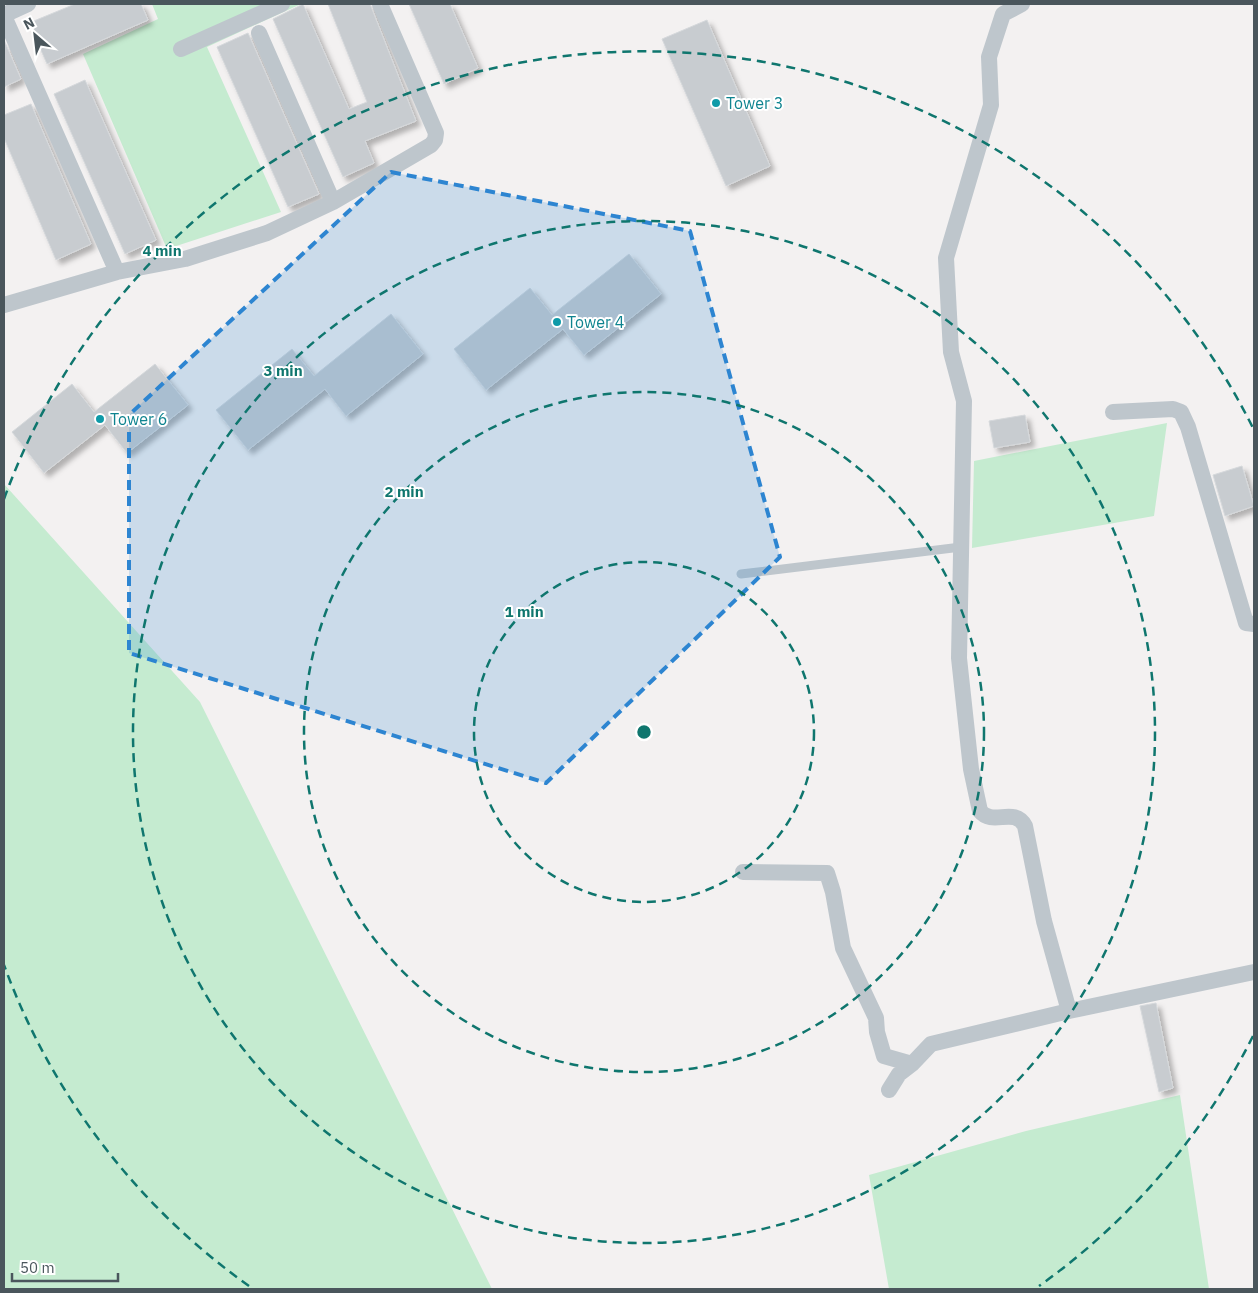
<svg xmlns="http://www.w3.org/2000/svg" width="1258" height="1293" viewBox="0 0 1258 1293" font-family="'IBM Plex Sans',sans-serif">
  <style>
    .green { fill: #c5ebd0 }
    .building { fill: #c8ccd0; stroke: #d5d8db; filter: url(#shadow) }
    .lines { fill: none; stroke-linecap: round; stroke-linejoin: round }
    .lane { stroke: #bec6cc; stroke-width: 9 }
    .street { stroke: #bec6cc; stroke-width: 16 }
    .marked { fill: #2d85d1; fill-opacity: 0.2; stroke: #2d85d1; stroke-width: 4; stroke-dasharray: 10 6; stroke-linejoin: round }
    .ring { fill: none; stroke: #0f766e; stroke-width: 2.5; stroke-dasharray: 9 6 }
    .culture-dot { fill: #0f9aa8; stroke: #fff; stroke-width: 2 }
    .labels { text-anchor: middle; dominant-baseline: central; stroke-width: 4; stroke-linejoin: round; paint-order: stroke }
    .culture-label { font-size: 16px; fill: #0d838f; stroke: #fff; text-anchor: start }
    .centre { fill: #0f766e; stroke: #fff; stroke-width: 2.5 }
    .ring-label { font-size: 15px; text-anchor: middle; font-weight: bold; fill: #0f766e; stroke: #fff; stroke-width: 4; stroke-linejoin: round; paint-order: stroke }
  </style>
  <defs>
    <filter id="shadow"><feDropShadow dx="4.5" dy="4.5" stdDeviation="2.5" flood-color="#0004"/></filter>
  </defs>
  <rect width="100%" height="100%" fill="#f3f1f1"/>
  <path class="green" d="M152,4H301L207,47L281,212L167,249L83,54L158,19Z
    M1167,423L1154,516L972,548L974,461Z
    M4,484L200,702L492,1289H4Z
    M1180,1095L1209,1289H889L869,1175L1026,1131Z"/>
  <path class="building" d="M75,4H141L148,20L47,64L29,23Z
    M303,4L349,109L367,102L328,4H370L416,121L365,141L374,163L343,177L273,19Z
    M409,4H450L478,68L444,84Z
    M707,20L770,166L726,186L662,39Z
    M248,33L319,194L288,207L217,47Z
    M4,40L21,79L4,87Z
    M85,80L156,240L125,254L54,94Z
    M31,104L91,244L56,260L4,138V115Z
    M629,254L661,294L584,355L563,329L486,390L454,349L530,288L552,315Z
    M391,314L423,354L346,416L325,389L248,450L216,410L292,349L314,376Z
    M155,364L188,405L127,453L105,425L44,473L12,432L72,384L94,412Z
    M1025,415L1030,442L994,448L989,421Z
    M1242,466L1254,506L1225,516L1213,475Z
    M1156,1003L1173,1088L1159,1092L1140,1006Z"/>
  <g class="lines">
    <path class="lane" d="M741,574L961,547"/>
    <path class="street" d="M1022,4L1003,14L989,57L991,105L946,258L951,352L964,401L959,658L971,769L980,811C993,827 1014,806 1025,826L1044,921L1069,1011
      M4,15L28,4
      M4,16L117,272
      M259,33L333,202
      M181,49L282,4
      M4,305L117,272L185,259L267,233L333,202L431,145L435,140L436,133L380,4
      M1113,412L1173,409L1181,412L1188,427L1246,623L1254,624
      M743,872L827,873L833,892L843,948L876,1018L877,1032L884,1056L912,1064
      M889,1090L899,1074L912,1064L931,1044L1069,1011L1254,972"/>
  </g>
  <path class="marked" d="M391,172L690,231L780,557L546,783L129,653V415Z"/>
  <g class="ring">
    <circle cx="644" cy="732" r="170"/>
    <circle cx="644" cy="732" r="340"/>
    <circle cx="644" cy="732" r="511"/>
    <path d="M1253 1036A681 681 0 0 1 1039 1286M249 1286A681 681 0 0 1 4 965M4 499A681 681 0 0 1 1253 428"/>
  </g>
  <g class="culture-dot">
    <circle cx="716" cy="103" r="5"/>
    <circle cx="557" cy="322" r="5"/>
    <circle cx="100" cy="419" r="5"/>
  </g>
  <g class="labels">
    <g class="culture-label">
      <text x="726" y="103">Tower 3</text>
      <text x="567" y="322">Tower 4</text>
      <text x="110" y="419">Tower 6</text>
    </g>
  </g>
  <circle cx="644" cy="732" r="8" class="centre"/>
  <g class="ring-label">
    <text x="162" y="256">4 min</text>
    <text x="283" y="376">3 min</text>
    <text x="404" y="497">2 min</text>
    <text x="524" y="617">1 min</text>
  </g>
  <rect width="1258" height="1293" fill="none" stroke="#4a565c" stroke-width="10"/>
  <g transform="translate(35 35) rotate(332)" stroke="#ffffff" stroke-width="4" paint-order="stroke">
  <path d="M0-4L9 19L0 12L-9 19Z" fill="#4a565c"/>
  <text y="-8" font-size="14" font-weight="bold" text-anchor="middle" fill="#4a565c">N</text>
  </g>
  <path d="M12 1273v8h106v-8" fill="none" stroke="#4a565c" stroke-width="2.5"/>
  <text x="20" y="1273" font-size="15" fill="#4a565c" stroke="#ffffff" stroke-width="4" paint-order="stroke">50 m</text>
</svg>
